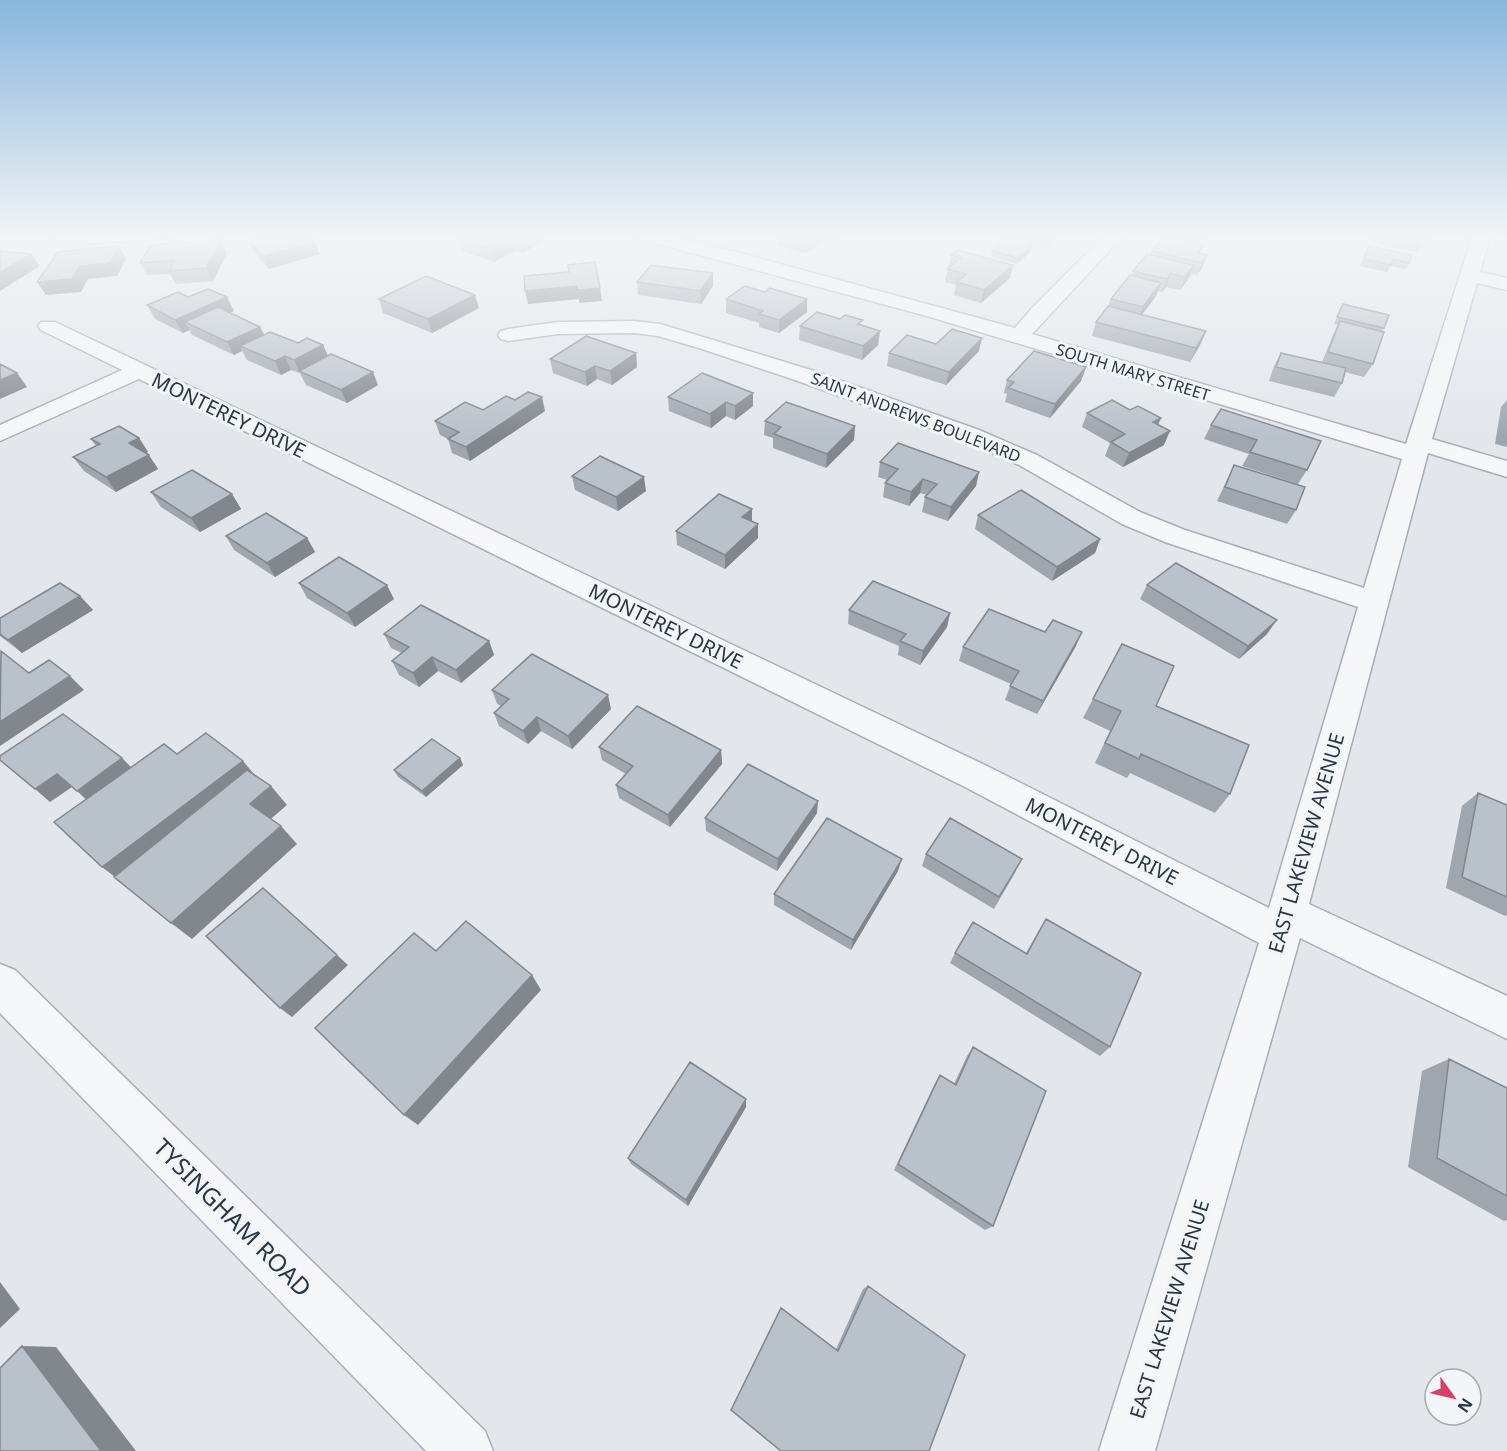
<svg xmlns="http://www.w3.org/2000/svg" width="1507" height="1451" viewBox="0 0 1507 1451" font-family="'Noto Sans',sans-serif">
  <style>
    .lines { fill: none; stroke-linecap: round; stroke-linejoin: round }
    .minor-casing { stroke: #a7aeb7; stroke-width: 3 }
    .minor { fill: #f6f7f9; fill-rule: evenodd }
    .wall { fill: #9fa6ae }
    .shaded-wall { fill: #82878d }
    .building { fill: #b9c1ca; stroke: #82878d; stroke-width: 1.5 }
    .labels { text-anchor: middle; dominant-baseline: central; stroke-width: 6; stroke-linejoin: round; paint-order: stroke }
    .far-street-label { font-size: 16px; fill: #293645; stroke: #f3f6f9 }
    .street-label { font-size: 20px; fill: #293645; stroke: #f3f6f9 }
    .near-street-label { font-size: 24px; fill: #293645; stroke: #f3f6f9 }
  </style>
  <rect width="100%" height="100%" fill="#e3e7ec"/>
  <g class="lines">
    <g class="minor-casing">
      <path id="minor" d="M49,234H173L164,239L83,244L52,238Z
        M633,234H662L740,253L1015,328L1032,308L1106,234H1125L1032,334L1406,444L1473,234H1491L1480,272L1507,278V290L1477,283L1432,439L1507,461V477L1428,453L1309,904L1507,996V1039L1300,938L1155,1451H1099L1259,943L965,787L139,379L0,441V425L122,370L41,330L38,326L41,322H55L989,767L1269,908L1358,607L1165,542L1122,524L1019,465L963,440L795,380L699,348L658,336L634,333L558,334L508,341L501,339L498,335L501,331L508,329L558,322L634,321L660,324L713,340L811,370L979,430L1037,455L1140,512L1185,530L1364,588L1402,459L927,316L636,238Z
        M0,964L15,970L485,1431L493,1451H426L0,1013Z"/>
    </g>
    <use href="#minor" class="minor"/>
  </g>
  <path class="wall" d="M268,234H305L315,242L320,254L269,269L255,254L249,242L269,237Z
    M452,234H542L543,242L522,253L515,251L494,262L462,251L458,239L462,237Z
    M778,234H841L829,242L823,241L806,253L778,246Z
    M998,234H1060L1045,247L998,235Z
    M1166,234H1206L1199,243L1204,245L1200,253L1207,255L1202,268L1197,275L1191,274L1189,278L1180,290L1166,287L1162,292L1158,291L1156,296L1142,315L1206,331L1200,345L1190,362L1092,336L1096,322L1108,306L1111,299L1132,275L1133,271L1150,255L1152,251L1165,236Z
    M1373,234H1427L1425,240L1417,252L1370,242Z
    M1032,245L1031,252L1016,264L991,257L992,251Z
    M1369,246L1409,263L1406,269L1390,266L1387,272L1360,266Z
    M958,250L1010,278L981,303L954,295L956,285L945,282L951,255Z
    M227,253L213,281L176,284L170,274L147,275L140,263Z
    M637,282L713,286L701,304L638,295Z
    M765,292L807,299V312L779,333L759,327V323L726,313V299Z
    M188,297L234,311L229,313L260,327L264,334L298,343L323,345L328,356L378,385L347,403L306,385L300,373L291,370L281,375L247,360L242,351L234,355L192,335L189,330L183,333L155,319L147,305Z
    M379,299L479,308L432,333L383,313Z
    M1343,304L1384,328L1382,331L1373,364L1364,377L1345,372L1342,383L1334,397L1269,381L1274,366L1281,353L1322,362L1333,335L1338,325L1334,324Z
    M800,326H862L880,331L878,345L862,360L799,340Z
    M979,351L946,385L887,366L889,353Z
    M636,353L637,367L612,385L597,379L587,386L553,373L550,359Z
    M1086,367L1081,381L1050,418L1005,402L1007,394L1004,393L1007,380Z
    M753,393V406L735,420L726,416L711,428L669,411L668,397Z
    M1507,400V447L1495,444L1501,407Z
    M1221,409L1307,470L1298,484L1242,466L1249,454L1204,439L1211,425Z
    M483,410L545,411L470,461L452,453L448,439L440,435L435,421Z
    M1130,410L1161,418L1158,424L1164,445L1123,467L1105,456L1110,443L1082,427L1087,413Z
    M765,421L855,426L854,440L826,468L773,448V438L764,435Z
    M139,438L148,452L146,453L158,469L116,492L84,471L73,457L96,446L91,439Z
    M880,462L979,472L976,486L948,521L922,512L925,497L927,495L920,493L909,506L883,497L885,483L887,480L878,477Z
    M1234,465L1296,510L1287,524L1217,501Z
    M572,476L646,491L618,511L575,490Z
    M151,492L232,494L241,509L200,532L161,507Z
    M752,509V522L758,524V538L725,569L677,545L676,531Z
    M978,515L1100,539L1095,553L1052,581L975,529Z
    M226,536L307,538L315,552L275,577L234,550Z
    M299,583L394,599L355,627L307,598Z
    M1147,585L1267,634L1239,659L1140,599Z
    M80,596L93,610L22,653L0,636V618Z
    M849,610L950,613L947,627L920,665L898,655L899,646L848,624Z
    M384,634L489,641L494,655L461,683L438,671L419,687L399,675L392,661L402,653L391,648Z
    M1076,646L1037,714L1005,700L1011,684L959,661L963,647Z
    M492,690L611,709L572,749L541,731L528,744L499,726L494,713L501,706L497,704Z
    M1093,699L1156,706L1230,794L1215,813L1130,773L1127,778L1095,763L1110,731L1083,718Z
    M599,747L721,750L722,764L670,827L619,798L616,785L626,774L602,760Z
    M460,758L463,765L426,797L398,777L394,770Z
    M1478,793L1507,805V915L1505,916L1446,888L1462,806Z
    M817,813L777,871L706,831L705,818Z
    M926,854L1016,871L994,909L922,866Z
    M898,871L851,950L774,905V894Z
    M1046,919L1110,1047L1100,1056L950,963L955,953H1026L1039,930Z
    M973,1047L993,1226L985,1230L894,1170L935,1083L940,1075L954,1084L967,1056Z
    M1449,1059L1507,1088V1220L1504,1221L1408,1167L1422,1071Z
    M746,1099V1107L688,1206L631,1164L628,1158Z
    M868,1286L929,1451L836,1349L863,1289Z"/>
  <path class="shaded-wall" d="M532,234H542L543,242L522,253L520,240Z
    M816,234H823V241L806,253L807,240Z
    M830,234H841L829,242Z
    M1050,234H1060L1045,247L1049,235Z
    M1201,234H1206L1193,251L1198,238Z
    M512,238L515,251L494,262L491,249Z
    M221,240L227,253L213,281L206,268Z
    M315,242L320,254L269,269L263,256Z
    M1032,245L1031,252L1016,264L1018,258Z
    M119,246L126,259L117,276L88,279L81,292L46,295L37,282L80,266Z
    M31,254L40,266L0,291V272Z
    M1207,255L1202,268L1197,275L1202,263Z
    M1013,265L1010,278L981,303L984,290Z
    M1194,265L1189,278L1180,290L1185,277Z
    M713,273V286L701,304L700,291Z
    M1171,273L1166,287L1162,292L1167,279Z
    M1161,283L1156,296L1138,320L1143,307Z
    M577,286L600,288L602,301L579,303V299L528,304L525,291Z
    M475,295L479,308L432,333L428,319Z
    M227,297L234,311L196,327L185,322L189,330L183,333L175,320Z
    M807,299V312L779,333V320Z
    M260,327L266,340L240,346L242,351L234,355L227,342Z
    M880,331L878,345L862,360L863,346Z
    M1206,331L1200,345L1190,362L1196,348Z
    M982,338L979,351L946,385L949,372Z
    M323,345L329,358L299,371L294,360Z
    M636,353L637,367L612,385L610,371Z
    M285,356L291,370L281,375L275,361Z
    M595,366L597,379L587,386L585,372Z
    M1086,367L1081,381L1050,418L1055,404Z
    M373,372L378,385L347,403L341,390Z
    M17,373L27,387L0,399V380Z
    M753,393V406L735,420V406Z
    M542,397L545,411L470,461L466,447Z
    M726,402V416L711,428L710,414Z
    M1161,418L1155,432L1153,422Z
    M855,426L854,440L826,468L827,454Z
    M1170,431L1164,445L1123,467L1129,453Z
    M139,438L148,452L138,457L129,443Z
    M149,455L158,469L116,492L106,477Z
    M979,472L976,486L948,521L951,507Z
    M644,477L646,491L618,511L616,497Z
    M923,479L920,493L909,506L911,492Z
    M232,494L241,509L200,532L191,518Z
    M752,509V523L742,517Z
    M758,524V538L725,569V555Z
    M307,538L315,552L275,577L267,563Z
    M1100,539L1095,553L1052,581L1057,567Z
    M387,585L394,599L355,627L347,613Z
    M80,596L93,610L22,653L8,640Z
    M950,613L947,627L920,665L923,651Z
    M1277,620L1267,634L1239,659L1248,646Z
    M1082,632L1076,646L1037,714L1043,701Z
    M489,641L494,655L461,683L456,670Z
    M432,657L438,671L419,687L413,673Z
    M70,676L84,690L0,746V722Z
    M608,695L611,709L572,749L568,736Z
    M537,717L541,731L528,744L523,731Z
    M721,750L722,764L670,827L668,815Z
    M122,758L135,771L91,804L77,791Z
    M460,758L463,765L426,797L422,791Z
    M243,761L259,780L124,884L102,867Z
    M57,774L72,787L50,802L35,789Z
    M271,786L287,805L266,823L250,804Z
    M818,801L817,813L777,871L778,859Z
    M281,826L297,844L192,939L171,923Z
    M902,859L898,871L851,950L853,940Z
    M337,955L348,965L292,1017L280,1008Z
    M532,975L541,990L418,1125L404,1115Z
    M746,1099V1107L688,1206L686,1200Z
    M0,1282L20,1309L0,1328Z
    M22,1346L56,1347L136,1451H101Z"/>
  <path class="building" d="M269,234H305L315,242L263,256L249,242L272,236Z
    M468,234H532L520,240L512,238L491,249L458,239Z
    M781,234H816L807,240Z
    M1177,234H1201L1198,238Z
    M1395,234H1427L1425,240Z
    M1164,236L1204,245L1198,253L1207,255L1202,263L1152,251Z
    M1007,239L1032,245L1018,258L992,251Z
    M221,240L206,268L169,271L175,260L140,263L151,245Z
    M119,246L110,263L80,266L72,279L37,282L58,252Z
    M1369,246L1412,255L1409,263L1393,259L1391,265L1364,259Z
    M958,250L1013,265L984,290L957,282L966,274L947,269L961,258L951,255Z
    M0,251L31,254L0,272Z
    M1147,254L1194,265L1185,277L1171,273L1167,279L1133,271Z
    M595,262L600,288L577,290V286L525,291L524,276L569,272L568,265Z
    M651,265L713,273L700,291L637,282Z
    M1130,275L1161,283L1143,307L1111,299Z
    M426,276L475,295L428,319L379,299Z
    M745,286L765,292L770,288L807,299L779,320L759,314L763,311L726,299Z
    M208,289L227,297L175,320L147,305L178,292L188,297Z
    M1343,304L1389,315L1384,328L1337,317Z
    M1108,306L1206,331L1196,348L1096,322Z
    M218,307L260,327L227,342L185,322Z
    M817,312L840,319L845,315L863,320L858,324L880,331L863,346L800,326Z
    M1340,321L1384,332L1373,364L1328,352Z
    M952,329L982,338L949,372L889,353L907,335L936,344Z
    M270,332L298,343L307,338L323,345L294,360L285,356L275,361L240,346Z
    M586,336L636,353L610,371L595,366L585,372L550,359Z
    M1034,351L1086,367L1055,404L1008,388L1014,382L1007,380Z
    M1281,353L1346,368L1342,383L1276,367Z
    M331,354L373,372L341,390L299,371Z
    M0,364L17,373L0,380Z
    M702,373L753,393L735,406L726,402L710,414L668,397Z
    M528,392L542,397L466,447L448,439L459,432L435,421L465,402L483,410L506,396L515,400Z
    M1112,400L1130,410L1138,406L1161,418L1153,422L1170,431L1129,453L1111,442L1125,434L1087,413Z
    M786,402L855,426L827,454L774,434L781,427L765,421Z
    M1221,409L1321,441L1307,470L1250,452L1257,440L1211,425Z
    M119,426L139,438L129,443L149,455L106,477L73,457L100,444L91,439Z
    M898,443L979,472L951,507L925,497L937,484L923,479L911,492L885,483L898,469L880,462Z
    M600,456L644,477L616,497L572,476Z
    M1234,465L1305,487L1296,510L1225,487Z
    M192,470L232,494L191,518L151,492Z
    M1021,490L1100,539L1057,567L978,515Z
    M719,494L752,509L742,517L758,524L725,555L676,531Z
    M266,513L307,538L267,563L226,536Z
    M339,557L387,585L347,613L299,583Z
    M1176,563L1277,620L1248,646L1147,585Z
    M873,581L950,613L923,651L900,641L906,634L849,610Z
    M60,583L80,596L8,640L0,634V618Z
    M421,605L489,641L456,670L432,657L413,673L392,661L409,647L384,634Z
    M989,609L1045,632L1053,620L1082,632L1043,701L1010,686L1019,671L963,647Z
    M1122,644L1174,666L1156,706L1249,745L1230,794L1141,754L1139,759L1105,743L1121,711L1093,699Z
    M1,651L29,673L49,660L70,676L0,722Z
    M532,654L608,695L568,736L537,717L523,731L494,713L509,699L492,690Z
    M637,706L721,750L668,815L616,785L633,766L599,747Z
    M63,714L122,758L77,791L57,774L35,789L0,760V756Z
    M206,733L243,761L102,867L54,822L164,744L177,754Z
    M432,739L460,758L422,791L394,770Z
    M748,764L818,801L778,859L705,818Z
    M247,770L271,786L250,804L281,826L171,923L114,877Z
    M1478,793L1507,805V897L1462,877Z
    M827,818L902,859L853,940L774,894Z
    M950,818L1022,859L999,897L926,854Z
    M263,888L337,955L280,1008L206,936Z
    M1046,919L1141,973L1110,1047L955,953L973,922L1027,954Z
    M466,921L532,975L404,1115L315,1028L414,933L436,951Z
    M973,1047L1046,1091L993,1226L898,1164L940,1075L956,1085Z
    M1449,1059L1507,1088V1196L1437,1158Z
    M690,1062L746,1099L686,1200L628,1158Z
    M868,1286L965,1355L929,1451H781L731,1410L781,1308L838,1351Z
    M22,1346L101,1451H0V1368Z"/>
  <linearGradient id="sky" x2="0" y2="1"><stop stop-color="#89b6de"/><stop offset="0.54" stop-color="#f2f4f6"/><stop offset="1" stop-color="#f2f4f6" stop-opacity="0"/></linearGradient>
  <rect width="1507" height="437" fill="url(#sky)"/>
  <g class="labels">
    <g class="far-street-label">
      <text transform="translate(1133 372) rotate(17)">SOUTH MARY STREET</text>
      <text transform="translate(916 417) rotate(21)">SAINT ANDREWS BOULEVARD</text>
    </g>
    <g class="street-label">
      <text transform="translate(229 415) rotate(26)">MONTEREY DRIVE</text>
      <text transform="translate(666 626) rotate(26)">MONTEREY DRIVE</text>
      <text transform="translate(1102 841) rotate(27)">MONTEREY DRIVE</text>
      <text transform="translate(1306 843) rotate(-74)">EAST LAKEVIEW AVENUE</text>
      <text transform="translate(1169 1309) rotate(-73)">EAST LAKEVIEW AVENUE</text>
    </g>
    <g class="near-street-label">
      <text transform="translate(233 1217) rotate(45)">TYSINGHAM ROAD</text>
    </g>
  </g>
  <g transform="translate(1453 1397) rotate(124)"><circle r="28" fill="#f3f6f9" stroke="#a2a9b1" stroke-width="1.5"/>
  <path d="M0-4.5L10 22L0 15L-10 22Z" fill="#d74167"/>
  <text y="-9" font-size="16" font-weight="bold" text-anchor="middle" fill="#293645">N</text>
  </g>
</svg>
